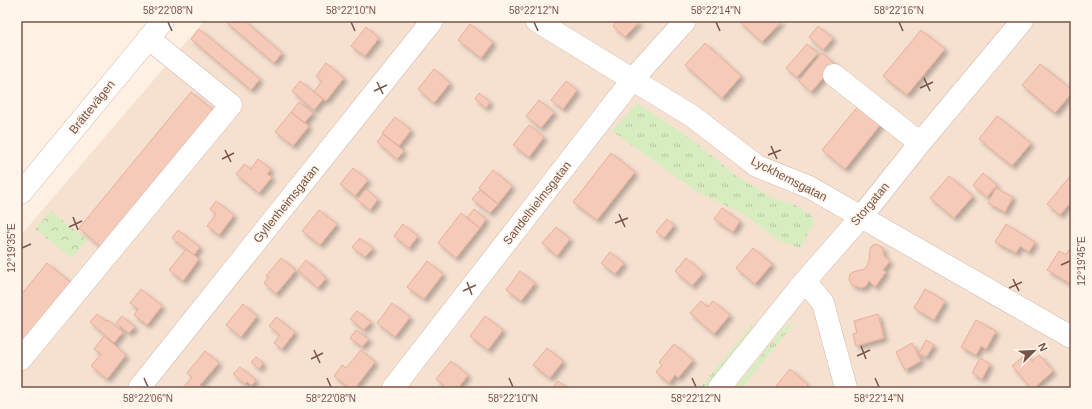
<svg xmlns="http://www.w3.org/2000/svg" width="1092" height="409" viewBox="0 0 1092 409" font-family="Arial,sans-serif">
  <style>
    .residential { fill: #f6e1d1 }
    .grass { fill: url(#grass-tufts) }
    .park { fill: url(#park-crowns) }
    .building { fill: #f5cab9; stroke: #e9ae98; filter: url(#shadow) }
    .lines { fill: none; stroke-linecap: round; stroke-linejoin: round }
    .minor-casing { stroke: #d2b9ab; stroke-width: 23 }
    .minor { stroke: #fff; stroke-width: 22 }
    .ticks { fill: none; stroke: #785347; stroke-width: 1.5 }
    .labels { text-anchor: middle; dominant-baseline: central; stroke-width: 3; stroke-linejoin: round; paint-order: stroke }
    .street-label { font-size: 12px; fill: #785347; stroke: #fff5eb }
    .neatline { fill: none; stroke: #785347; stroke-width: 1.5 }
    .ticks-label { font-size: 10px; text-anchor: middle; fill: #785347 }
  </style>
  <defs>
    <pattern id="grass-tufts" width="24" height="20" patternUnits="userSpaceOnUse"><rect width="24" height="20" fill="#d7edc0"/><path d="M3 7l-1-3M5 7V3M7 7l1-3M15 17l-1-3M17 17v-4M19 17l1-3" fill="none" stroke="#b3c39e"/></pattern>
    <pattern id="park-crowns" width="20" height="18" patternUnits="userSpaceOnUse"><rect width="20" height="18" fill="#d7edc0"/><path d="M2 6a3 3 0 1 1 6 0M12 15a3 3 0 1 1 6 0" fill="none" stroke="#b3c39e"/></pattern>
    <filter id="shadow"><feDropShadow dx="3.5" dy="3.5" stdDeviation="2" flood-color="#0004"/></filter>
  </defs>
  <rect width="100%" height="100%" fill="#fef1e3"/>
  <path class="residential" d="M204,21H1071V388H21V235Z"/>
  <path class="grass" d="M637,103L691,139L736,176L775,199L795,205L811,215L814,223L800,248L780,241L743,214L696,191L612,131Z
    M795,322L742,388H735L785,326Z
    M751,326L754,328L705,388H700Z"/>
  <path class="park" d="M51,211L87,240L72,258L35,229Z"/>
  <path class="building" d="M225,21H245L282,53L274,63Z
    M617,21H640L625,37L613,26Z
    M739,21H782L762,42Z
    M470,24L493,42L481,58L458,40Z
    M818,26L833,38L823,50L809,37Z
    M366,27L379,38L365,56L351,46Z
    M199,29L260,79L251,90L191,39Z
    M921,30L945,49L907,95L883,76Z
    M705,43L741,76L722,98L685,65Z
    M807,44L818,53L797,77L786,68Z
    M822,53L835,64L811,92L799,81Z
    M326,63L344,78L326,101L314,92L322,81L316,76Z
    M1040,64L1071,89V94L1055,113L1022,85Z
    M434,69L450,83L434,103L418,89Z
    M300,81L323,99L314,110L292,91Z
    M566,81L577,90L563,109L551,100Z
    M191,92L214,111L102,248L79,228Z
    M479,93L490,102L486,108L475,99Z
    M539,100L554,112L541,128L526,116Z
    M299,102L313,113L304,123L291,112Z
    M859,105L881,124L845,169L822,150Z
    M291,112L309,126L293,146L275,132Z
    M997,116L1031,143L1012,166L979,139Z
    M395,117L411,130L399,146L382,133Z
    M529,125L544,137L529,157L513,145Z
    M383,134L404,151L397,159L377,142Z
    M611,153L635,172L597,220L573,202Z
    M258,159L271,169L267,174L272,177L259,193L236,174L244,164L251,169Z
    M353,168L368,180L355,196L340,184Z
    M493,170L512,186L498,204L479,188Z
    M983,173L997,185L987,197L973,185Z
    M1071,175V202L1060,215L1047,204Z
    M949,176L973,196L954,218L930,198Z
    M996,188L1013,197L1005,212L988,203Z
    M366,189L378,199L370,210L357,200Z
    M480,190L498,204L490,213L472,199Z
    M216,201L234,215L219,235L207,226L216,214L210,209Z
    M722,208L740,221L733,232L714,219Z
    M474,209L486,219L480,228L467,218Z
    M319,210L337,224L320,245L302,231Z
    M461,213L480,228L456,258L438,243Z
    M667,219L674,225L664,238L656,232Z
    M403,224L418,236L409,248L394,236Z
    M1006,224L1035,242L1029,252L1020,246L1016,253L995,242Z
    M556,227L570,239L557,256L542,243Z
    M178,230L200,247L194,255L172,238Z
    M360,238L373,248L365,257L352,247Z
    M875,244L880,246L883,249L884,256L890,261L883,270L886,272L875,287L869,281L866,286L861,288L852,285L849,279L850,274L853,272L865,269L869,261L870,249L872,246Z
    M1071,247V279L1069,283L1047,270L1059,251L1066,255Z
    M753,248L772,264L755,284L736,268Z
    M186,249L199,259L183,281L169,270Z
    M610,252L624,263L615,274L601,263Z
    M281,258L296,270L276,294L264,283L268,277L266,276Z
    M686,258L703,273L692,286L675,271Z
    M306,260L326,278L318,288L298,270Z
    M427,261L443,274L424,299L407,287Z
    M47,263L73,284L21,347V295Z
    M520,271L535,283L521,301L506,290Z
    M141,289L162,306L147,325L134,315L138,309L130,303Z
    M925,289L945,301L934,320L914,308Z
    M701,301L708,307L713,301L730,315L714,334L690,313Z
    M392,303L410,317L395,337L377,323Z
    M243,304L257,316L241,337L226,325Z
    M357,311L371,322L364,330L350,319Z
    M97,314L107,322L108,320L123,332L114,343L90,322Z
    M878,314L884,338L856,346L853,334L857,333L854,321Z
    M122,316L135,327L129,333L116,323Z
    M485,316L503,330L488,350L470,336Z
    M276,317L295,332L282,349L274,343L280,335L269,326Z
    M976,320L996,331L986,349L981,346L976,355L961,347Z
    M356,330L369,339L362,347L350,338Z
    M104,336L126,355L107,379L91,366L101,354L94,349Z
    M926,340L934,345L926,357L919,353Z
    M912,343L921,361L905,370L896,352Z
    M674,344L693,360L678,378L675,375L669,383L656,372L662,365L659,362Z
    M547,348L563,361L550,378L533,365Z
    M361,350L375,362L355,388H350L334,376L342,365L346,368Z
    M205,351L219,363L200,385L204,388H183L192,377L187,373Z
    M1026,354L1032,361L1039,355L1053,371L1034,388H1031L1012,366Z
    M256,357L263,363L259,369L251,362Z
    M980,358L990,364L982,379L972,373Z
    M451,361L468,375L458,388H447L436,379Z
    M240,367L256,380L252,385L247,382L245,384L233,374Z
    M790,369L808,385L806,388H778L776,386Z
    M558,381L567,388H552Z"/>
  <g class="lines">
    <g class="minor-casing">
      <path id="minor" d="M537,21L692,116L757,166L809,187L1071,337
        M834,75L920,143
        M21,193L163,21
        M805,281L823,303L846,388
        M21,359L231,105L148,38
        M139,388L432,21
        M393,388L633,79L685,21
        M719,388L805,281L861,217L920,143L1022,21"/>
    </g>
    <use href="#minor" class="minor"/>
  </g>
  <path class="ticks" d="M168,22L172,31M351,22L355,31M534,22L538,31M716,22L720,31M899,22L903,31M924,78L930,91M377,82L383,94M920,88L933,82M374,91L387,85M771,146L777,159M225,150L231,162M768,155L781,150M222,159L234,153M619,214L625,227M73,217L78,230M615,223L628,218M69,227L82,221M22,248L31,244M1061,265L1070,261M1013,279L1019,291M467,282L472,295M1009,288L1022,282M463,291L476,285M861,346L866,359M314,350L320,363M857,356L870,350M311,359L323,353M144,378L148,387M327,378L331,387M509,378L513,387M692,378L696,387M875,378L879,387"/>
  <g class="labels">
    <g class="street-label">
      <text transform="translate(92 107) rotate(-51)">Brättevägen</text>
      <text transform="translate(789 179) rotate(27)">Lyckhemsgatan</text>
      <text transform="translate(537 203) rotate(-52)">Sandelhielmsgatan</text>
      <text transform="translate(286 204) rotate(-51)">Gyllenheimsgatan</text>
      <text transform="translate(870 204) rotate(-50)">Storgatan</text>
    </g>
  </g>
  <rect width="1092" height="409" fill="none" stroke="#fff5eb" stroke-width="44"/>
  <g transform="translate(1034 351) rotate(66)" stroke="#fff5eb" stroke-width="3" paint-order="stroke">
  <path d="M0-3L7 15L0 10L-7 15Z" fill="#785347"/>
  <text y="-6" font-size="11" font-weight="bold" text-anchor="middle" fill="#785347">N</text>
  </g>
  <rect x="22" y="22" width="1048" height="365" class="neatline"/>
  <g class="ticks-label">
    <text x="168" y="14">58°22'08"N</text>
    <text x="351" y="14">58°22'10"N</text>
    <text x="534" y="14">58°22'12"N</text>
    <text x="716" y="14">58°22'14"N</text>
    <text x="899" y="14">58°22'16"N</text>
    <text transform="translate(11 248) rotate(-90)" y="4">12°19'35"E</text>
    <text transform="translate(1081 261) rotate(-90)" y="4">12°19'45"E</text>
    <text x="148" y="402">58°22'06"N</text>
    <text x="331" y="402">58°22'08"N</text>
    <text x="513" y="402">58°22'10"N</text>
    <text x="696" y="402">58°22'12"N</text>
    <text x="879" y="402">58°22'14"N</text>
  </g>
</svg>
